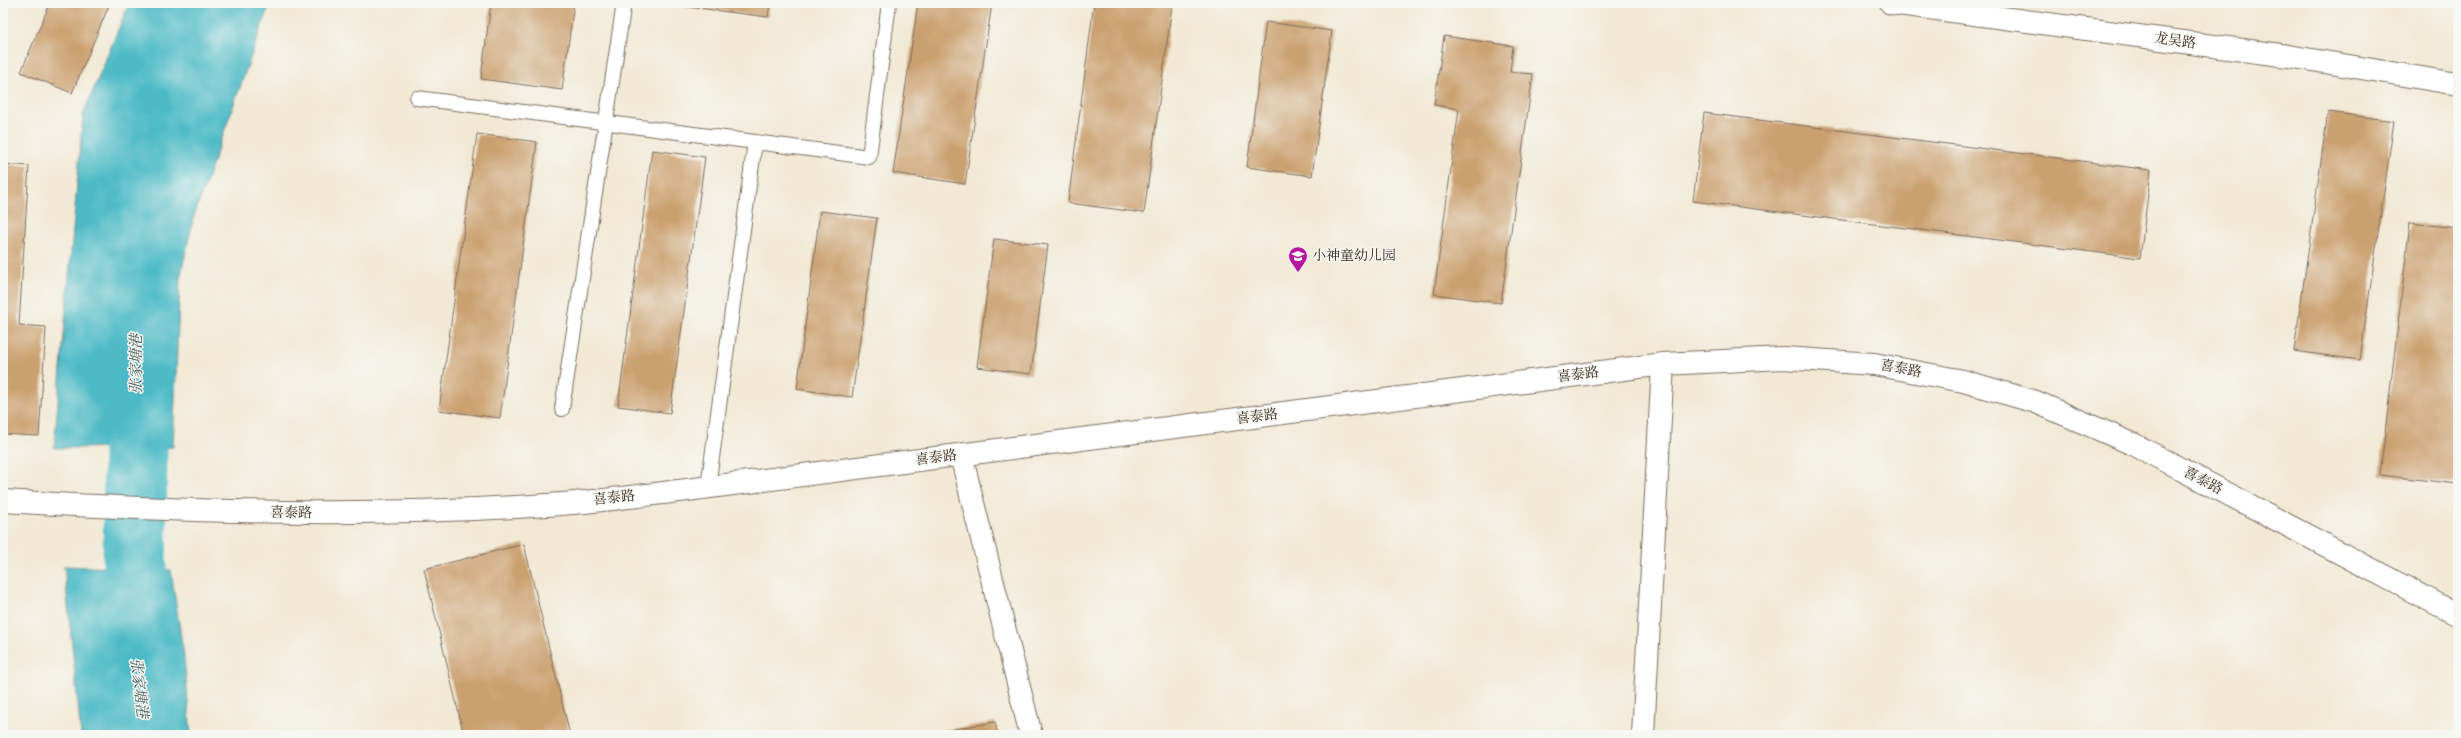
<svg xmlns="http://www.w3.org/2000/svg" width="2461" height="738" viewBox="0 0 2461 738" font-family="'IM FELL DW Pica','Noto Serif SC',serif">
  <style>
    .water { fill: #4cbac6; stroke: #447272 }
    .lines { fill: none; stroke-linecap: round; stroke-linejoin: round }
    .river { stroke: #4cbac6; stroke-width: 64 }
    .building { fill: #cba070 }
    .lane-casing { stroke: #7b6d5e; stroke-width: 16 }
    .street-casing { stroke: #7b6d5e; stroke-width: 24 }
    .primary-casing { stroke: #7b6d5e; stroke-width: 24 }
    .lane { stroke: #fff; stroke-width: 14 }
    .street { stroke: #fff; stroke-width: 22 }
    .primary { stroke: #fff; stroke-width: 22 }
    .labels { text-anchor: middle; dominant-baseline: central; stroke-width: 3; stroke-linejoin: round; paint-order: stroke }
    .street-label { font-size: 14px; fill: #3b2a1e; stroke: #f6f6f2 }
    .poi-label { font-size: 14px; fill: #3b2a1e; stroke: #f6f6f2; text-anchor: start }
    .water-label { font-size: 15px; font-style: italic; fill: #415c59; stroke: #f6f6f2 }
  </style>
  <rect width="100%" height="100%" fill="#f6f6f2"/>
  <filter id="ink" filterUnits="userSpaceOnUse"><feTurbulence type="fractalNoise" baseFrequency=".025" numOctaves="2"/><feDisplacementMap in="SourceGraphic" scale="8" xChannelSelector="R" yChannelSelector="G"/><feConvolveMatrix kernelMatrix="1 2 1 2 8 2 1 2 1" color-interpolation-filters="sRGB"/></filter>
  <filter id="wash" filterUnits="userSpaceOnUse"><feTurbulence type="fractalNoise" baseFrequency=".012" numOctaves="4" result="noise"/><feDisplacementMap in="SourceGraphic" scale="16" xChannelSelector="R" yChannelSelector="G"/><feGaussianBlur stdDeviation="0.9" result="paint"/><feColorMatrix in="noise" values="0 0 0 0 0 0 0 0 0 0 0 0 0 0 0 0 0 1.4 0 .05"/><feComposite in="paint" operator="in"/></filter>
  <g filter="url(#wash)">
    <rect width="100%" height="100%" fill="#f2e9d5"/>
    <path class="water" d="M129,3H270L194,216L180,278L173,447L54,448L83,115Z
      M64,566L171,570L184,657L191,735H81Z"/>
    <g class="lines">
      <path class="river" d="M136,358L134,663L145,735"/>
    </g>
    <g id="blocks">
      <path class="building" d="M50,3H110L72,93L21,72Z
        M491,3H574L562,90L481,79Z
        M681,3H770L768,17L681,6Z
        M918,3H992L965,184L893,173Z
        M1094,3H1147L1172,6L1144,213L1068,203Z
        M1266,22L1332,31L1312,176L1247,167Z
        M1444,36L1513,46L1510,72L1533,74L1501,303L1434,294L1459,109L1434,105Z
        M2328,112L2394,121L2360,360L2294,351Z
        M1704,113L2151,170L2140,258L1693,201Z
        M477,134L537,142L500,418L439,410Z
        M652,150L705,157L670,413L618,406Z
        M3,164L29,166L19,325L46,327L39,436L3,434Z
        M820,211L877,218L852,397L797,389Z
        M2410,223L2458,228V484L2380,475Z
        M994,239L1048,245L1031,374L977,367Z
        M524,544L570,735H464L424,569Z
        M995,722L998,735H926V734Z"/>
    </g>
  </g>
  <g filter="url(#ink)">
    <use href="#blocks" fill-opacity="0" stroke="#7b6d5e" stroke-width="1"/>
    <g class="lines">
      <g class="lane-casing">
        <path id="lane" d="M417,98L755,142L708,487
          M755,142L869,157L889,3
          M562,409L624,3"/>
      </g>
      <g class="street-casing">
        <path id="street" d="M961,455L1031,735
          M3,501C189,512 375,518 561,504C603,501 645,495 687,490L1663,364L1783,358L1874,364L1963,381L2036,402L2135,445L2458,615
          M1643,735L1663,364"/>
      </g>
      <g class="primary-casing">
        <path id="primary" d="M1891,3L2288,56L2458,84"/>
      </g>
      <use href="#lane" class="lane"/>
      <use href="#street" class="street"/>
      <use href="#primary" class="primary"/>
    </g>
  </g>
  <defs>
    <g id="school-pin" transform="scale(1)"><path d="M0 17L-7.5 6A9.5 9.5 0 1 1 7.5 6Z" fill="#b5179e" stroke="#f6f6f2"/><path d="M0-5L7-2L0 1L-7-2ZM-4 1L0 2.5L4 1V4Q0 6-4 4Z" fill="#fff"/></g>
  </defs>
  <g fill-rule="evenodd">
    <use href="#school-pin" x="1298" y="256"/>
  </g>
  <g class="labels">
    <g class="street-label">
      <text transform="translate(2175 41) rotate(8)">龙吴路</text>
      <text transform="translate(1901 369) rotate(11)">喜泰路</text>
      <text transform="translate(1578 375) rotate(-7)">喜泰路</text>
      <text transform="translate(1257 417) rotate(-7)">喜泰路</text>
      <text transform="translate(936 458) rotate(-7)">喜泰路</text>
      <text transform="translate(2203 481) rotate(28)">喜泰路</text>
      <text transform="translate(614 498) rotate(-6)">喜泰路</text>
      <text transform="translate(291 513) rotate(1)">喜泰路</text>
    </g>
    <g class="poi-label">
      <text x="1312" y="256">小神童幼儿园</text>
    </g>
    <g class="water-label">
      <text transform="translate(136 364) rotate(-90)">张家塘港</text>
      <text transform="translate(139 688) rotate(83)">张家塘港</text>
    </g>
  </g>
  <rect width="2461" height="738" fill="none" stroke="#f6f6f2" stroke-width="16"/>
</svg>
